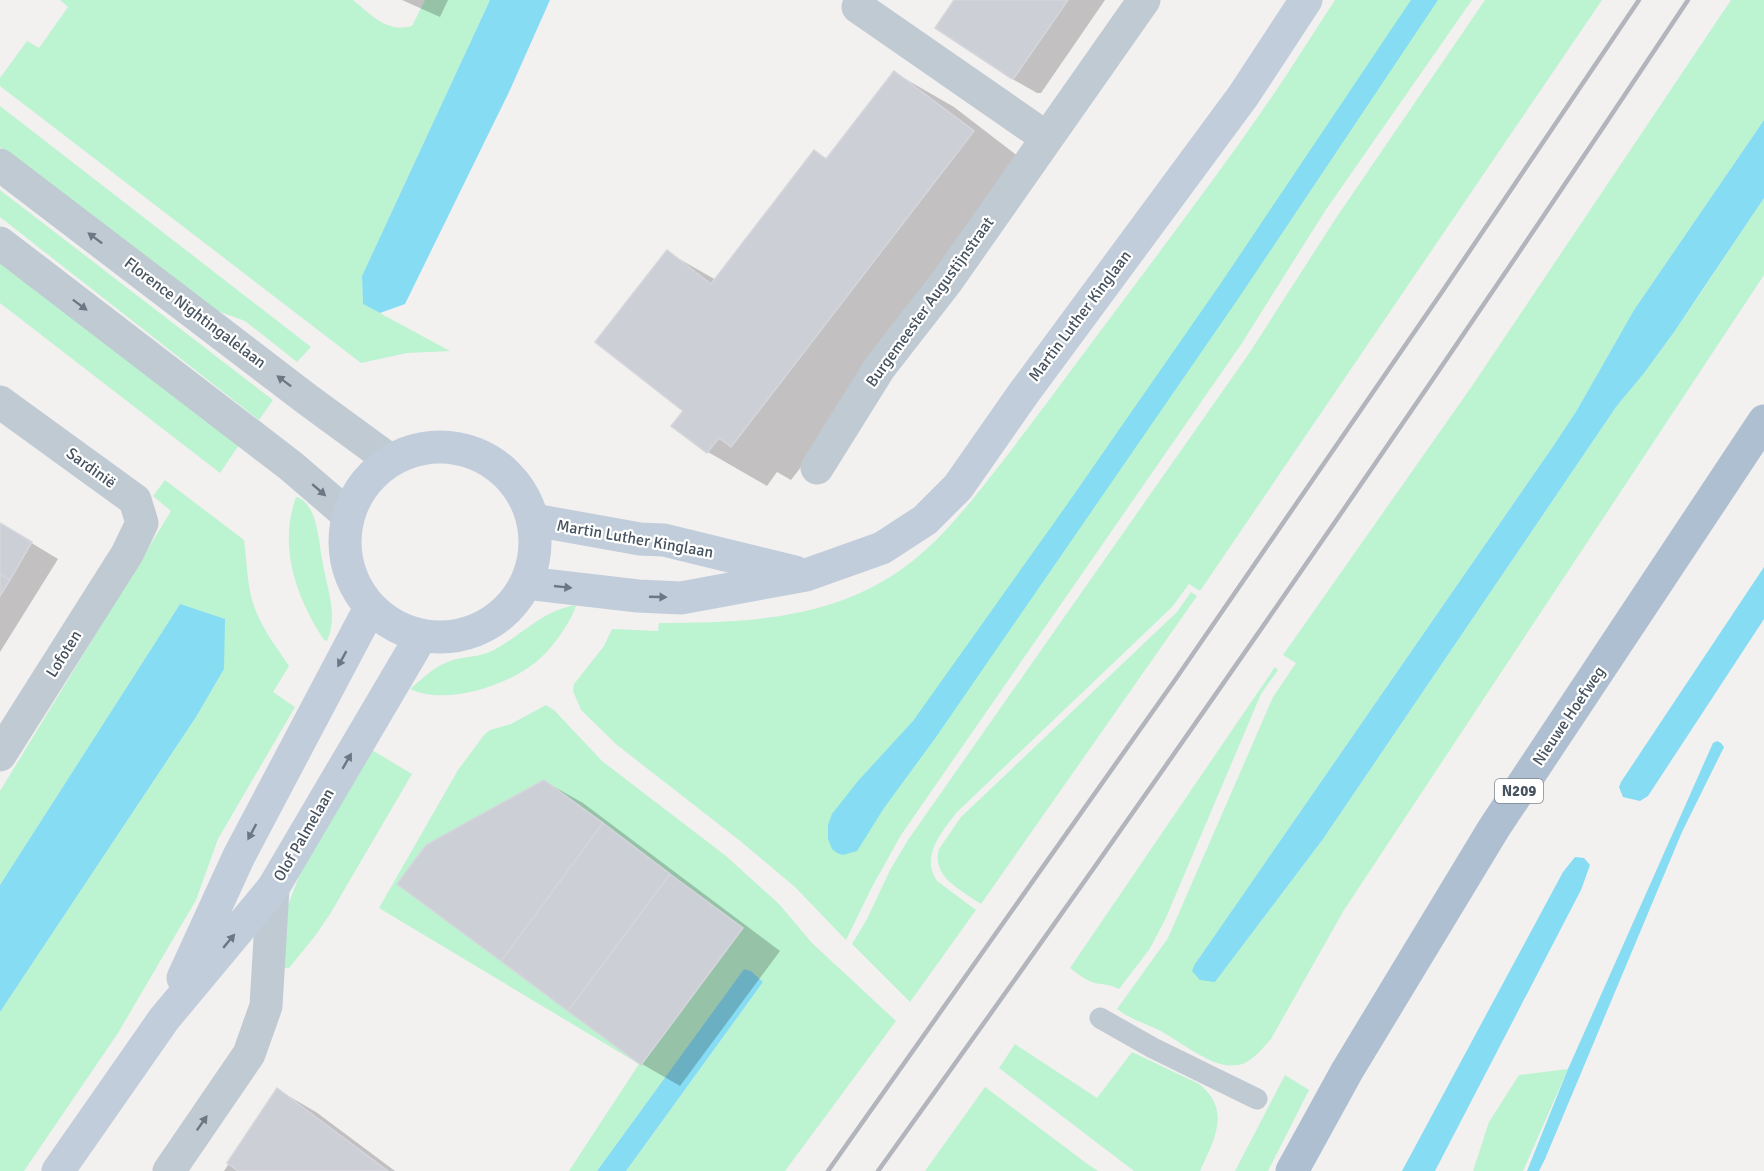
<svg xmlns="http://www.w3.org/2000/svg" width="1764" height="1171" viewBox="0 0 1764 1171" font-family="Signika,sans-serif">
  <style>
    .green { fill: #bcf3d1 }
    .water { fill: #85dcf3 }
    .shadow { fill: #0003 }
    .building { fill: #cccfd5; stroke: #d4d6dc; stroke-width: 1.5 }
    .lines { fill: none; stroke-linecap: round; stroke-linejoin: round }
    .lane { stroke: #c0cad3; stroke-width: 21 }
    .street { stroke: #c0cad3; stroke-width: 33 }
    .secondary { stroke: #c1cdda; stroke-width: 33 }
    .primary { stroke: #aebfd1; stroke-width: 33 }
    .rail { stroke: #b2b5bb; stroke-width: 4.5 }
    .oneway { fill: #6b7782 }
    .oneway2 { fill: #6b7884 }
    .labels { text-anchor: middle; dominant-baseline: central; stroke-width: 4.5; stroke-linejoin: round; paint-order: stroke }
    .shield { fill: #fff; stroke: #7e878f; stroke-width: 1.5 }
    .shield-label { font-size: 15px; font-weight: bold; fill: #46535f }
    .street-label { font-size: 16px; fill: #46535f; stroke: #fff }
  </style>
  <rect width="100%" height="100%" fill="#f3f0f0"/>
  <path class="green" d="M60,0H353C372,15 386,33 412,26L425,0H490L362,276L363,304L450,351L407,353L361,363L0,86V78L27,41L39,48L68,7Z
    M1335,0H1472L1325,211L1242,343L901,835L872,887L846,940L795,887L739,840L617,745L581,710L573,691L574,684L604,646L612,629L658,631L659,623C744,623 830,620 902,569C941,541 970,503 999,466C1026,431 1052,396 1078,361C1139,279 1201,198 1260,114C1286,77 1310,38 1335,0Z
    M1485,0H1602L1200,591L1189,584L1172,607L956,813C942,832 920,857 937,881L976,910L910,1002L852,944L867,919L890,870L908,840L1250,352L1336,218Z
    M1731,0H1764V120L1634,310L1577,410L1554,445L1195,964L1215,982L1323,839L1616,407C1671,342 1716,269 1764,198V275L1344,910L1271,1039C1262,1049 1252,1062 1239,1065C1235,1065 1228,1066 1225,1065C1203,1061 1178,1040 1159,1030C1144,1023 1130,1019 1117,1009L1168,938L1273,697L1296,663L1283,655L1472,386Z
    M0,106L311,347L297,362L245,321L204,306L0,147Z
    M0,190L273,400L259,420L0,217Z
    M0,257L239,445L220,473L0,303Z
    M165,480L244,540C247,562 247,588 255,609C263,630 277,648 289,666L273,692L295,707L218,839L196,900L118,1033L24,1171H0V1012L196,717L224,669L180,604L0,885V791L171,511L153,496Z
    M296,497C317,502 319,542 322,559C326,586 339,614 327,641L324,640C296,597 278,547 296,497Z
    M1191,592L1197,596L981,904C961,890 931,877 939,849L961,817L1177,612Z
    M576,605C574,613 570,619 566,626C558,639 548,652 536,662C507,686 446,706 410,689C423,678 436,665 453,660C466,656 481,657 494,650C522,635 543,610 576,605Z
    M1275,667L1278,670L1261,694L1165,920L1149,950L1119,989C1110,984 1105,985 1095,983C1086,981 1077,973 1070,968Z
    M546,705L554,710L602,761L726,856L779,904L812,943L896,1021L785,1171H626L763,982L751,971L744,969L597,1171H569L639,1064L379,908L458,770L484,735L490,730L511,724Z
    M372,750L412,774L330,914L315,936L289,968H282L288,905L303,866Z
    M1015,1044L1097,1098L1132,1052L1199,1084C1232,1110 1214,1140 1200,1171H1134L999,1068Z
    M1568,1069L1523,1171H1473L1489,1122L1519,1075Z
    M1285,1075L1309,1090L1268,1171H1235Z
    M985,1087L1086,1163L1098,1171H925Z"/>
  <path class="water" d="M490,0H550L509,92L405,304L380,313L363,304L362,276Z
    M1411,0H1438L1240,296L936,737L884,808L857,851L843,855L837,853L832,849L828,839V825L832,814L858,781L913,721L1066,506L1221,283Z
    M1764,120V198L1674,332L1644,373L1616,407L1323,839L1215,982L1200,980L1192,971L1195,964L1554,445L1577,410L1634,310Z
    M1764,567V619L1648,796L1640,801L1623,797L1619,787L1621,782Z
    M180,604L225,619L224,669L196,717L0,1012V885Z
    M1717,741L1721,743L1724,747L1682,832L1545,1159L1539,1171H1527L1568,1069L1713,743Z
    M1575,857L1584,858L1590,865L1581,890L1435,1171H1402L1563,872Z
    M744,969L751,971L763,982L626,1171H597Z"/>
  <path class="shadow" d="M402,0H448L440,17Z
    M956,0H1105L1041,93H1037L1009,77Z
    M895,73L954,107L1032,167L791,480L777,472L767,486L708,452L673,425L685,410L667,252L716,280L814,152L827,159Z
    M0,524L58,559L0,652Z
    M544,781L583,803L780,951L680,1086L642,1064L399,883Z
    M278,1090L316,1112L395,1171H224Z"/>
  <path class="building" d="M954,0H1068L1014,78L1012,79L935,28Z
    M894,71L974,131L731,447L719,438L707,453L671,426L683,411L595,342L667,250L711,284L814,150L826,159Z
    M0,523L32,542L10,580L0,574Z
    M0,574L10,580L0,596Z
    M544,780L603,823L501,961L397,884L426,845Z
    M603,823L670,874L568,1011L501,961Z
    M670,874L743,928L641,1065L568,1011Z
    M277,1088L388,1171H238L227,1163Z"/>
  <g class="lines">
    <path class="lane" d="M1100,1018L1153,1048L1257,1099"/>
    <path class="street" d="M858,7L1047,138
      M0,165L308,400L390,460
      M0,243L291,466L348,515
      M0,402L135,500L142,523L127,554L0,755
      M817,468L880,367L947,281L1144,0
      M169,1171L249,1054L266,1006L273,888"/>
    <path class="secondary" d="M345 542a95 95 0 1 1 190 0a95 95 0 1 1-190 0Z
      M534,520L640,539L664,540L795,572
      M526,583L638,596L681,598L806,575L882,548L925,520L958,487L1023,394L1243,96L1306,0
      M183,978L239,856L370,608
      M58,1171L164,1019L273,888L422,635"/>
    <path class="primary" d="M1292,1171L1347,1071L1494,828L1764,421"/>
    <path class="rail" d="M828,1171L1175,680L1444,289L1639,0
      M878,1171C1155,786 1426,395 1688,0"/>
  </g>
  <defs><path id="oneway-solid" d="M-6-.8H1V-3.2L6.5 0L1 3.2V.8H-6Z" transform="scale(1.5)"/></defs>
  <g class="oneway">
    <use href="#oneway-solid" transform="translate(95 238) rotate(-143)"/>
    <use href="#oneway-solid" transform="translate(80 305) rotate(37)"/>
    <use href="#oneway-solid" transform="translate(284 381) rotate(-143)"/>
    <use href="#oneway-solid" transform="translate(319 490) rotate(41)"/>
    <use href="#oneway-solid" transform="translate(202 1123) rotate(-55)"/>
  </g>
  <g class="oneway2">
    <use href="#oneway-solid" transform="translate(563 587) rotate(6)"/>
    <use href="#oneway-solid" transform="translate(658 597) rotate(2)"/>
    <use href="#oneway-solid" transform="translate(342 659) rotate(119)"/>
    <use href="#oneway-solid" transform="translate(347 761) rotate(-60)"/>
    <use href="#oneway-solid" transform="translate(252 832) rotate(118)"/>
    <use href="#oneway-solid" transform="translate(229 941) rotate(-50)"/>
  </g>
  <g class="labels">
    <rect class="shield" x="1495" y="779" width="48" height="24" rx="4.5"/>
    <g class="shield-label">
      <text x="1519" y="791">N209</text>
    </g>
    <g class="street-label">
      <text transform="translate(930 302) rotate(-54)">Burgemeester Augustijnstraat</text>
      <text transform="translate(195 313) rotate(37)">Florence Nightingalelaan</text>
      <text transform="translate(1080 316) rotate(-53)">Martin Luther Kinglaan</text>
      <text transform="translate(91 468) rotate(36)">Sardinië</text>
      <text transform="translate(635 539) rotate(10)">Martin Luther Kinglaan</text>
      <text transform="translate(64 654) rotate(-58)">Lofoten</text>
      <text transform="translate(1569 716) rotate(-56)">Nieuwe Hoefweg</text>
      <text transform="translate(304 835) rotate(-60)">Olof Palmelaan</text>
    </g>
  </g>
</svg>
